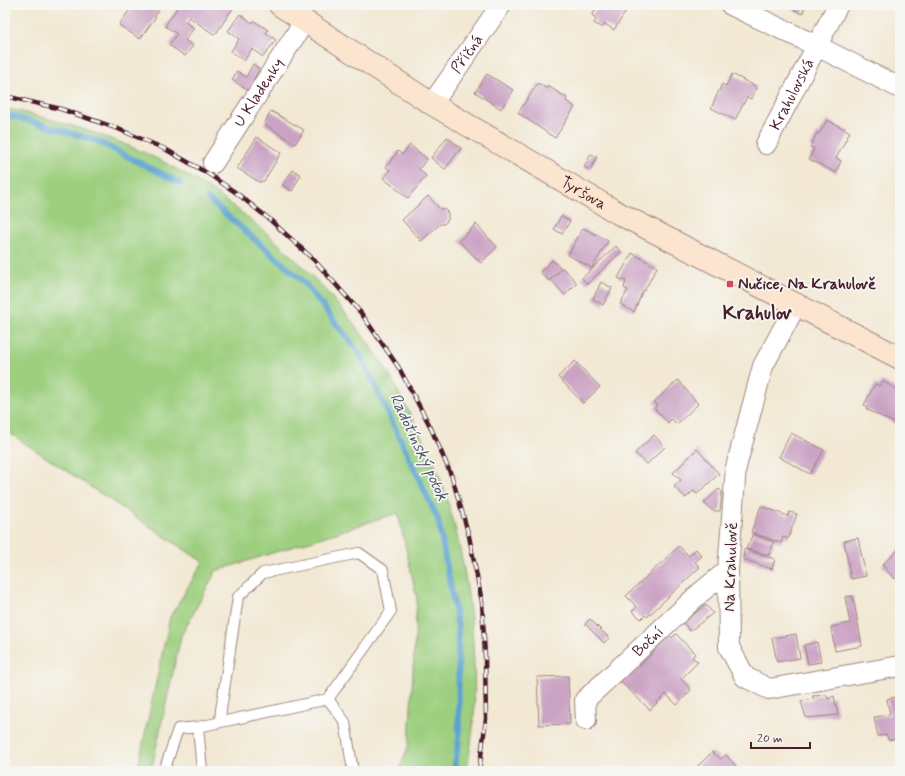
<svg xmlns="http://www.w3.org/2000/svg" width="905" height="776" viewBox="0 0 905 776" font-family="Mynerve,sans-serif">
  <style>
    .green { fill: #9dcf7f; stroke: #747755 }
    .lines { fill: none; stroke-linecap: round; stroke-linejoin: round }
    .stream { stroke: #5aa1d0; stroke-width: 6 }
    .building { fill: #caa3c4 }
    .lane-casing { stroke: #9e847f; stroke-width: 12 }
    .street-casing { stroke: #9e847f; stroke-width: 22 }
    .secondary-casing { stroke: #9e847f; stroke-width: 24 }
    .lane { stroke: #fff; stroke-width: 10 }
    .street { stroke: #fff; stroke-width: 20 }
    .secondary { stroke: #fce5cf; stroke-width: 22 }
    .rail-casing { stroke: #4a1f2b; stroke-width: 4.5 }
    .rail { stroke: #f6f6f2; stroke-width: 3; stroke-dasharray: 9; stroke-linecap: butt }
    .poi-dot { fill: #d1495b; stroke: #f6f6f2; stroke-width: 1.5 }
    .labels { text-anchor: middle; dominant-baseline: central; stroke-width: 3.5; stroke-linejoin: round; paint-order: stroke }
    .street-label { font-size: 16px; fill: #4a1f2b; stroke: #f6f6f2 }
    .poi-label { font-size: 16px; font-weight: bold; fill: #4a1f2b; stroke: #f6f6f2; text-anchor: start }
    .water-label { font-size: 17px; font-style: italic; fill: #50536d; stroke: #f6f6f2 }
    .district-label { font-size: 20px; font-weight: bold; fill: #4a1f2b; stroke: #f6f6f2 }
  </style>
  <rect width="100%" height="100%" fill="#f6f6f2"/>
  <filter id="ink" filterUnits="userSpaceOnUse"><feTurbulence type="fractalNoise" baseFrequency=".025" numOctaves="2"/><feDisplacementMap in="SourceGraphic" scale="8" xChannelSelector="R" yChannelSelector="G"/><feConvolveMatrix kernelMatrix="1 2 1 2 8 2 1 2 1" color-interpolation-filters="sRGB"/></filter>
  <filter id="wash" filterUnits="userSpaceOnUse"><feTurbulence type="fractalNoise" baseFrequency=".012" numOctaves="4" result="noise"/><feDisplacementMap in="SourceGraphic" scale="16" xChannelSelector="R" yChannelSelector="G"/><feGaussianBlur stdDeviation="0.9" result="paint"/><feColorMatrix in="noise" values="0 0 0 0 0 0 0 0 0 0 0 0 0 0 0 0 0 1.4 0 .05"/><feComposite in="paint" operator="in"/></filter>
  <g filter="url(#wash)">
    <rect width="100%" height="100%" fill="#f2e8d3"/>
    <path class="green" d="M5,108C57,120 109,135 158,159C167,163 176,169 185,174C220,195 252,219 282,247C323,284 360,327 389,374C395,385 401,398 408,410C420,433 433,458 442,483C467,558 477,638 474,717C473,735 469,753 467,771H399L409,744L417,598L398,513L216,571L181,636L151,771H137L170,617L203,562L5,430Z"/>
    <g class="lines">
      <path class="stream" d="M5,114L95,140L180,183
        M208,199L303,281L360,354L438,519L458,627L459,740L454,771"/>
    </g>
    <g id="blocks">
      <path class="building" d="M133,5H162L155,16V18L140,39L119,25Z
        M179,5H229L233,8L215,35L189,17L185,22L194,28L185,40L193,46L185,56L169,45L177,34L165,26Z
        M599,5H623L628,8L614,30L605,24L602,28L594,23L597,19L592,15Z
        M784,5H806L802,14Z
        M240,14L252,23L254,21L268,30L266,33L276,40L263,57L252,49L244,61L231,51L239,39L228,31Z
        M253,64L259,69L248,90L232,80L237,71L246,77Z
        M487,74L513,90L501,109L475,92Z
        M732,74L757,87L751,99L747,97L735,120L711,108L722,84L726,86Z
        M538,83L547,89L548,86L567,98L566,101L575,107L555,138L518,113Z
        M271,111L304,130L295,144L264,124Z
        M827,120L850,132L836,158L841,161L836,173L809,159L814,148L810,147L817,133L819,134Z
        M257,137L281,153L264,181L259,182L237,168Z
        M447,137L461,148L445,169L431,158Z
        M410,145L427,159L419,169L426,176L408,198L383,178L390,170L386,167L398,151L402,155Z
        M591,154L597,157L590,170L584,167Z
        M293,170L301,175L292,191L282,185Z
        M428,196L440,209H444L448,213V220L444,224H440L421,241L402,220Z
        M561,216L570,221L562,234L554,229Z
        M476,224L497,247L481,263L459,241Z
        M583,228L608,241L592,268L568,255Z
        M616,246L621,252L587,284L582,278Z
        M632,253L657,267L644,291L643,290L634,312L620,304L628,290L624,288L626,281L618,278Z
        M552,260L562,269L563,268L577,283L565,295L551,280L560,270L549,281L540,272Z
        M601,282L612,288L603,305L593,299Z
        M575,361L600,387L583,403L558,377Z
        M678,380L698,404L677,424L671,419L668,423L654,408L658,405L654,402Z
        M882,381L900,391V416L896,424L866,409L868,407L864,405L875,384L879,386Z
        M791,433L824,450L810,474L779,457Z
        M654,435L665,447L647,464L635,453Z
        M697,449L719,474L697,494L693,491L686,498L674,487L681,480L673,473Z
        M719,489L722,492L720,511H713L704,503Z
        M761,506L788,516L789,512L797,514L788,539L783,537L781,543L751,532Z
        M753,534L774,542L769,555L746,549Z
        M858,538L866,576L851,579L844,541Z
        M679,546L689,556L696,549L702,556L695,562L700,567L647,617L645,615L641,619L632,611L637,607L626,596Z
        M900,548V575L895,579L882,565Z
        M744,549L775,559L772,569L743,559Z
        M853,596L862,646L835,651L831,627L850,623L845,597Z
        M706,605L713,613L690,631L683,622Z
        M590,619L609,638L604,643L585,624Z
        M668,634L672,638L676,634L695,654L692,657L698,662L681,679L691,690L677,705L666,694L650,710L620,681L637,664L639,666L654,652L652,649Z
        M796,634L800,658L777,662L772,638Z
        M817,642L821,662L808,664L804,645Z
        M568,676L570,724L539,725L537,677Z
        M827,695L828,699L834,696L838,715L806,718L801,701L814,699L812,696Z
        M900,696V738L888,740L887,735L878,736L874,717L890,715L887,699Z
        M712,752L721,759L726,755L737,767L733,771H700L696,768Z"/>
    </g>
  </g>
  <g filter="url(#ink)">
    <use href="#blocks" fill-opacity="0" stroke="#9e847f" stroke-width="1"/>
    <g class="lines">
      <g class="lane-casing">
        <path id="lane" d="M328,699L345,722L353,771
          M164,771L178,729L198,727
          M202,771L198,727L328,699L391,611L383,570L359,553L263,573L238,597L221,710L220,722"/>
      </g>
      <g class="street-casing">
        <g id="street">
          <path d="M731,5L817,46L900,88"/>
          <path id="s1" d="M432,104L501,5"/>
          <path id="s2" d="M766,144L838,5"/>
          <path id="s3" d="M213,163L304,22"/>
          <path d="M796,305L763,366L736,467L728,570L729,647L745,677L769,689L900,666"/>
          <path id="s4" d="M586,720L585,700L700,593L728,570"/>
        </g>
      </g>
      <g class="secondary-casing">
        <g id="secondary">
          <path id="s5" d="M280,5L432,104L618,213L900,358"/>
        </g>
      </g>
      <use href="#lane" class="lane"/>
      <use href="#street" class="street"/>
      <use href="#secondary" class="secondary"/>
      <g class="rail-casing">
        <path id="rail" d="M5,96L61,109L116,128L165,149L207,173L235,192L268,218L314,260L361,313L399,368L430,426L452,477L469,536L482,602L485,656L486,719L479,771"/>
      </g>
      <use href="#rail" class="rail"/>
    </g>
  </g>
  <rect class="poi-dot" x="726" y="280" width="8" height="8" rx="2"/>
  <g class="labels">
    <g class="street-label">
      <text stroke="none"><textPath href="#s1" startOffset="61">Příčná</textPath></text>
      <text stroke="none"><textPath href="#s3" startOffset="84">U Kladenky</textPath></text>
      <text stroke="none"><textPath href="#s2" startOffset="56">Krahulovská</textPath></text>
      <text stroke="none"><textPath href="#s5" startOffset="357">Tyršova</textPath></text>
      <text transform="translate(731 567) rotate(-88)">Na Krahulově</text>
      <text stroke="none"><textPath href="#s4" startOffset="106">Boční</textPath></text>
    </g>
    <g class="poi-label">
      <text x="738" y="284">Nučice, Na Krahulově</text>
    </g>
    <g class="water-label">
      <text transform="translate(419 447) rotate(65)">Radotínský potok</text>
    </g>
    <g class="district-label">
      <text x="757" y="313">Krahulov</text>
    </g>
  </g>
  <rect width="905" height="776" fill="none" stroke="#f6f6f2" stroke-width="20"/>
  <path d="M751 742v6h59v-6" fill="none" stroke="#4a1f2b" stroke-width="2"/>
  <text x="757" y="742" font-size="12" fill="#4a1f2b" stroke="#f6f6f2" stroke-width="3" paint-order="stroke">20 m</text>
</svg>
